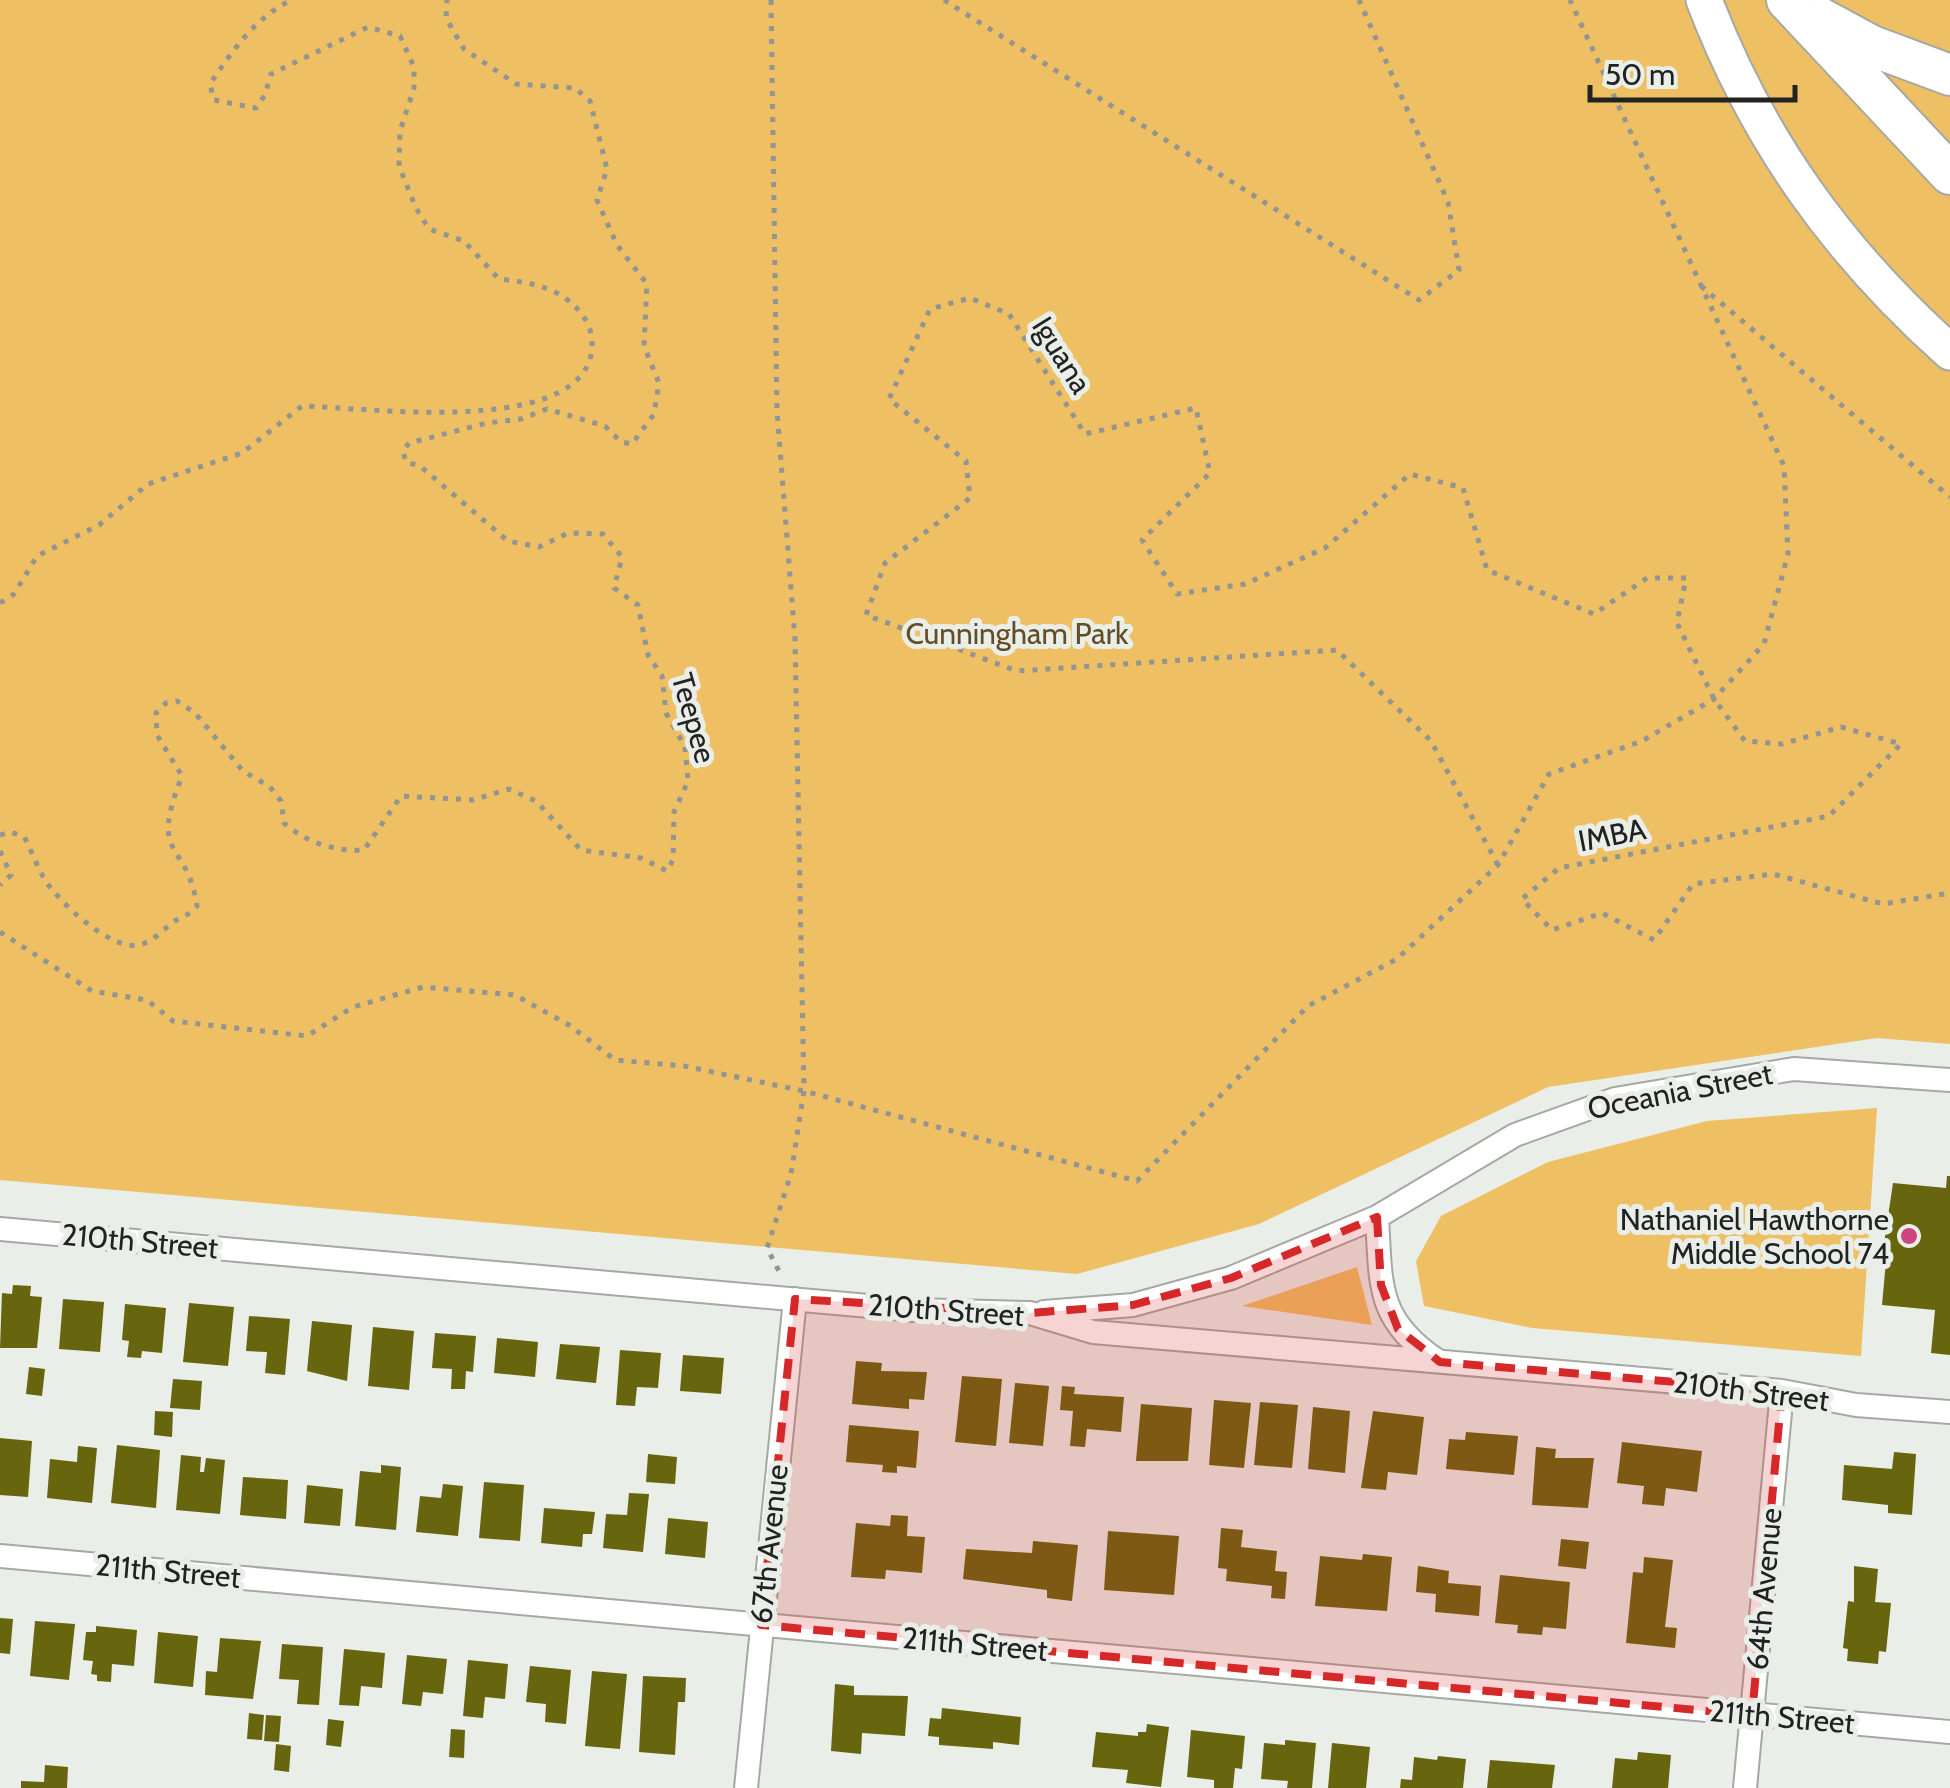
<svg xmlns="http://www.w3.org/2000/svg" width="1950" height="1788" viewBox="0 0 1950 1788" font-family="Cabin,sans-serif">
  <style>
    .green { fill: #efbf63 }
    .building { fill: #67660e }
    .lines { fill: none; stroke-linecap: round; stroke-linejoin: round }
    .minor-casing { stroke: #a5a9a3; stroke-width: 26 }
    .primary-casing { stroke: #a5a9a3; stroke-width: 39 }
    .motorway-casing { stroke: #a5a9a3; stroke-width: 44 }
    .path { stroke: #929591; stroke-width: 5; stroke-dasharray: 5 8; stroke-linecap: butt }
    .minor { stroke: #fff; stroke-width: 22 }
    .primary { stroke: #fff; stroke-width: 35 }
    .motorway { stroke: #fff; stroke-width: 40 }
    .marked { fill: #d62828; fill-opacity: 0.2; stroke: #d62828; stroke-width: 8; stroke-dasharray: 20 12; stroke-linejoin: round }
    .poi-dot { fill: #ce447c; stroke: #eaeee8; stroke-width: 4 }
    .labels { text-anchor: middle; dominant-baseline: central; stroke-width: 10; stroke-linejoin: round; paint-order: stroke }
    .street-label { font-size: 30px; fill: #212321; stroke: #eaeee8 }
    .park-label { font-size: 30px; fill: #624d26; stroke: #eaeee8 }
    .poi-label { font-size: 30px; fill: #212321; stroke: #eaeee8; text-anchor: end }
  </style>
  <rect width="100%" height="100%" fill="#eaeee8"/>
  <path class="green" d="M0,0H1950V1044L1877,1038L1548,1087L1259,1224L1077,1274L0,1180Z
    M1877,1108L1861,1356L1532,1328L1424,1306L1416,1261L1441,1216L1548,1162L1707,1121Z
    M1357,1267L1372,1325L1242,1306Z"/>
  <path class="building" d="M1947,1176H1950V1355L1931,1353L1935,1310L1882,1305L1887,1250H1883L1893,1183L1946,1188Z
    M13,1285L31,1286L30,1296L42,1297L37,1348H0L2,1293L12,1294Z
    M63,1299L104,1302L100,1352L59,1349Z
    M189,1303L234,1307L228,1366L183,1362Z
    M125,1304L166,1308L162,1353L142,1351L141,1358L127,1357L129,1341L122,1340Z
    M249,1316L290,1319L285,1375L265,1373L267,1352L246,1351Z
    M312,1321L352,1325L347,1381L307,1371Z
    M373,1327L414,1331L409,1390L368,1386Z
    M435,1333L476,1336L473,1372L466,1371L465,1389H451L452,1369L432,1368Z
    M497,1338L538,1342L535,1377L494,1373Z
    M560,1344L600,1347L596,1383L556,1379Z
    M620,1350L661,1353L658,1388L637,1387L635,1406L616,1405Z
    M683,1355L724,1358L721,1394L680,1391Z
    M856,1361L882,1363L881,1371L927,1372L924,1400L909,1399V1409L852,1404Z
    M29,1367L45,1369L42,1396L26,1394Z
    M962,1376L1002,1379L996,1446L955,1442Z
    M173,1379L202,1381L200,1410L170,1408Z
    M1015,1383L1049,1386L1043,1446L1009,1443Z
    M1062,1386L1075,1387L1074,1394L1124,1397L1121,1432L1087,1429L1085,1447L1070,1446L1073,1411L1060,1410Z
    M1214,1400L1251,1403L1244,1468L1209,1465Z
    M1260,1402L1298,1405L1292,1468L1254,1465Z
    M1141,1404L1192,1408L1188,1461H1136Z
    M1313,1407L1350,1411L1345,1473L1308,1469Z
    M155,1411L173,1412L172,1437L154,1435Z
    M1373,1411L1424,1417L1417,1475L1388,1472L1386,1490L1361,1488Z
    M849,1425L919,1431L916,1468L897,1466V1473L882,1472L883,1465L846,1462Z
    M1466,1432L1518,1436L1514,1475L1446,1469L1449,1439L1465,1440Z
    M0,1438L32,1441L28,1497L0,1495Z
    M1622,1442L1702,1451L1697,1492L1666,1488L1664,1506L1642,1504L1644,1486L1617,1483Z
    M117,1445L160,1450L156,1508L111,1503Z
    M78,1446L97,1448L92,1503L47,1498L50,1459L77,1462Z
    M1536,1447L1556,1449L1555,1458H1594L1588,1508L1532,1505Z
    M1894,1452L1916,1454L1912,1515L1888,1513V1505L1842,1500L1844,1465L1892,1469Z
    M648,1454L677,1457L675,1484L646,1482Z
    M181,1455L201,1457L200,1472H204L206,1458L225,1460L220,1514L176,1510Z
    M381,1465L401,1467L396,1530L355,1526L360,1471L381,1473Z
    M243,1477L288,1480L286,1519L240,1515Z
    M484,1482L524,1485L520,1541L479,1538Z
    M443,1484L463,1486L458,1536L416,1532L420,1496L441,1498Z
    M307,1485L343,1489L340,1526L304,1523Z
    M629,1493L649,1494L643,1552L603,1548L606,1514L627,1515Z
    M544,1508L595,1512L592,1534H583L582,1547L541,1543Z
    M891,1515L908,1516L907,1536L925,1537L922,1573L886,1570L885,1579L851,1577L856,1523L890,1526Z
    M668,1518L708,1522L705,1558L665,1554Z
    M1221,1528L1243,1530L1241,1547L1277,1551L1275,1571L1287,1572L1285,1599L1271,1598L1272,1586L1226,1581L1227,1569L1218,1568Z
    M1108,1531L1179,1536L1174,1595L1104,1590Z
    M1561,1539L1589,1542L1586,1569L1558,1566Z
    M1033,1541L1078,1545L1072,1601L1047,1598V1590L963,1579L966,1549L1032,1553Z
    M1363,1554L1392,1557L1387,1611L1315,1606L1320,1556L1362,1560Z
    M1644,1557L1673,1560L1665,1627L1677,1628L1675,1648L1626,1643L1633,1572L1643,1573Z
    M1418,1566L1449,1571L1448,1583L1481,1586L1479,1616L1435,1612L1436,1594L1416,1592Z
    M1854,1566L1878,1569L1875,1602L1891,1603L1886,1652L1879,1651L1878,1664L1847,1661L1848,1649L1843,1648L1848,1601L1854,1602Z
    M1500,1575L1570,1582L1566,1629L1543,1627L1542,1635L1517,1633L1518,1625L1495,1623Z
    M0,1618L13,1619L10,1654L0,1653Z
    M35,1621L75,1624L69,1680L30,1676Z
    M96,1626L137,1630L134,1666L112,1664L111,1682L97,1681V1675L91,1674L93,1661L83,1660L86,1632H96Z
    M158,1632L198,1636L193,1687L154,1683Z
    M220,1638L261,1641L253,1699L205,1695L206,1671L217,1672Z
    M282,1644L323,1647L319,1705L297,1704L299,1680L279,1679Z
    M344,1649L385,1653L382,1688L361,1686L359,1706L339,1705Z
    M407,1655L447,1659L443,1694L423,1692L421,1706L402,1704Z
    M468,1660L508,1664L505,1699L485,1697L483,1718L463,1716Z
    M530,1666L571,1670L566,1724L545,1722L546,1704L526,1702Z
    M592,1671L627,1674L620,1749L585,1746Z
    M643,1676L686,1678L685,1702H678L675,1755L639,1752Z
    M835,1684L854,1686V1695L908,1696L905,1736L862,1733L861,1754L831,1751Z
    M942,1708L1021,1717L1019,1745L993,1742V1749L939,1745V1737L928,1736L930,1718L941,1719Z
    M249,1713L264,1715L262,1740L247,1739Z
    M266,1715L281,1716L279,1742L264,1741Z
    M328,1719L344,1721L341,1747L326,1745Z
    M1147,1724L1169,1727L1161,1787L1126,1783L1128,1770L1092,1767L1096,1732L1138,1736V1732H1146Z
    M451,1729L465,1730L464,1758L449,1757Z
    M1191,1730L1245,1736L1242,1769L1235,1768L1233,1788H1214V1780L1187,1777Z
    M1285,1740L1316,1743L1312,1788H1287L1288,1781L1261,1779L1264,1743L1285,1745Z
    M1332,1743L1370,1747L1366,1788H1328Z
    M276,1744L291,1746L289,1772L274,1770Z
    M1638,1752L1671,1755L1668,1788H1612L1615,1758L1637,1760Z
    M1438,1756L1466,1759L1463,1788H1400L1401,1779L1412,1780L1414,1757L1437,1760Z
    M1490,1760L1555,1765L1552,1788H1487Z
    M45,1765L68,1767L67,1788H21V1781L44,1782Z"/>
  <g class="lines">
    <g class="minor-casing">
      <path id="minor" d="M1377,1217C1381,1285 1376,1320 1438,1361
        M0,1229L914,1310L1030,1313L1093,1332L1782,1391L1856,1405L1950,1412
        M1044,1312L1133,1305L1231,1278L1377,1217L1515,1135L1615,1099L1794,1069L1950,1080
        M0,1556L1950,1732
        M746,1788L795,1299
        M1745,1788L1782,1391"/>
    </g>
    <g class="primary-casing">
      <path id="primary" d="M1704,0C1758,141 1838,252 1950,352"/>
    </g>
    <g class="motorway-casing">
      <path id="motorway" d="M1787,0L1950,174
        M1822,19L1872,46L1950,75"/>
    </g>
    <path class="path" d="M771,0L777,411L795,639L804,1091L791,1174L767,1248L781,1275
      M944,0L1419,300L1459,270L1448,202L1359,0
      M1701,286L1950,497
      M0,603L14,594L37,556L99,525L148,484L242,453L302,406C368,408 561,434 589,362C594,348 593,331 585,319C565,288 534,283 499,279L464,241L429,229L416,208L399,166L400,131L414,88V67L400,36L368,27L271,74L265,95L256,108L214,100L210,84C233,50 254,19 291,0
      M0,835L11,832L24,837C32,851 37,867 45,880C60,903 111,951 139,945C152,942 162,931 172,923C181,916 190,916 197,906C187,838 148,862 182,776L157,735L156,713L166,703L177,701L195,713L243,771L270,787L281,801L284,823C305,842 335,852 364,850L401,796L473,800L509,789L536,801L581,850L641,858L667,871L673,860L674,812L688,781L685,747L666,713L662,676L648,655L638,605L614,588L622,557L603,534L568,533L539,547L508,541L420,466L406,462L403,451L409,443L487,423L521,419L547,409L605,426L621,442L632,444L654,414L659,383L644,346L647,284L617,245L597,200L607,169L590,101L575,88L516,84L464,49L446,18L447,0
      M0,851L11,875L0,885
      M1498,865L1431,741L1337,650L1017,671L866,615L885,563L970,498L966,461L889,399L930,309L970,298L1009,314L1085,434L1196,408L1210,473L1142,540L1177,594L1245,584L1325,548L1410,474L1463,488L1487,570L1594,614L1647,578H1686L1677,623L1714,699L1745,741L1782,744L1841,727L1901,744L1829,816L1559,868L1522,899L1552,930L1602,913L1654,940L1693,884L1773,874L1883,904L1950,893
      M0,932L92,991L147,1000L173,1021L307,1036L353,1007L423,987L515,995L569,1025L615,1060L684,1066L804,1091L1137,1181L1308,1006L1397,959L1498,865L1549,774L1642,741L1714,699L1764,644L1788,554L1784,466L1570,0"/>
    <use href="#minor" class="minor"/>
    <use href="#primary" class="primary"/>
    <use href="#motorway" class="motorway"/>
  </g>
  <path class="marked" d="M1377,1217L1381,1285L1398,1329L1440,1362L1782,1391L1752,1715L761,1625L795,1299L1030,1313L1133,1305L1231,1278Z"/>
  <circle class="poi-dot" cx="1909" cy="1236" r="10"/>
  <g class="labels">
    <g class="street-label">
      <text transform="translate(1062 355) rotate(58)">Iguana</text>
      <text transform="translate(694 718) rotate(74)">Teepee</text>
      <text transform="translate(1612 835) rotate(-11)">IMBA</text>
      <text transform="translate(1680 1091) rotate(-11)">Oceania Street</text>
      <text transform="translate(140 1241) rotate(5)">210th Street</text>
      <text transform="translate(946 1310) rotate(4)">210th Street</text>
      <text transform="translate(1751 1391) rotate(7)">210th Street</text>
      <text transform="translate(769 1544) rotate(-84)">67th Avenue</text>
      <text transform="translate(168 1571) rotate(5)">211th Street</text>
      <text transform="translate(1764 1589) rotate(-85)">64th Avenue</text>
      <text transform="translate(975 1644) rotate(5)">211th Street</text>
      <text transform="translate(1782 1717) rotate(5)">211th Street</text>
    </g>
    <g class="park-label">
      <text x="1017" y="633">Cunningham Park</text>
    </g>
    <g class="poi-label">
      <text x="1889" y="1219">Nathaniel Hawthorne<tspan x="1889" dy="34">Middle School 74</tspan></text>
    </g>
  </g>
  <path d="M1590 85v15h205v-15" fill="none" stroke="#212321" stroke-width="5"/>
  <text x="1605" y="85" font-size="30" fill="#212321" stroke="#eaeee8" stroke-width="8" paint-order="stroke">50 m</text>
</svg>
